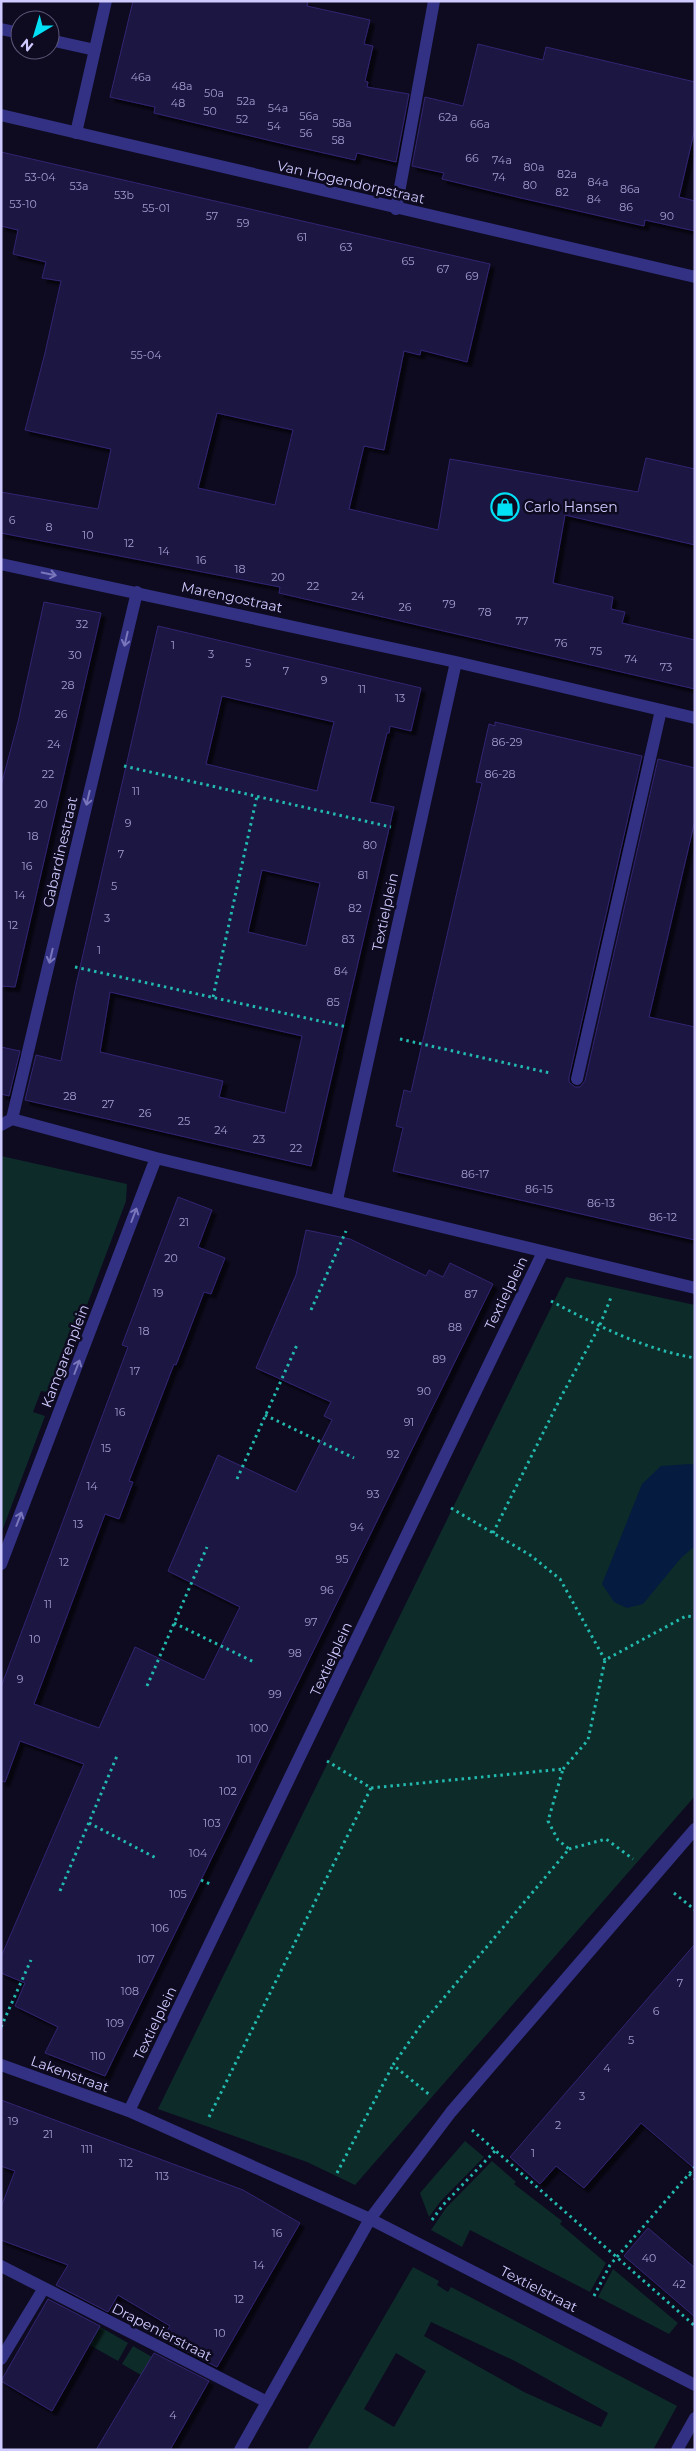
<svg xmlns="http://www.w3.org/2000/svg" width="696" height="2451" viewBox="0 0 696 2451" font-family="Montserrat,sans-serif">
  <style>
    .green { fill: #0d2b29; fill-rule: evenodd }
    .water { fill: #051b3f }
    .building { fill: #1d1543; stroke: #322571; fill-rule: evenodd; filter: url(#shadow) }
    .lines { fill: none; stroke-linecap: round; stroke-linejoin: round }
    .path { stroke: #22baae; stroke-width: 3; stroke-dasharray: 2.5 4; stroke-linecap: butt }
    .lane { stroke: #333184; stroke-width: 12 }
    .street { stroke: #333184; stroke-width: 12 }
    .oneway { stroke: #7976bb }
    .labels { text-anchor: middle; dominant-baseline: central; stroke-width: 5; stroke-linejoin: round; paint-order: stroke }
    .number-label { font-size: 11px; fill: #a29dd0 }
    .street-label { font-size: 14px; fill: #cfcaff; stroke: #0e0b20 }
    .poi-label { font-size: 14px; fill: #cfcaff; stroke: #0e0b20; text-anchor: start }
  </style>
  <defs>
    <filter id="shadow"><feDropShadow dx="4.5" dy="4.5" stdDeviation="1" flood-color="#0009"/></filter>
  </defs>
  <rect width="100%" height="100%" fill="#0e0b20"/>
  <path class="green" d="M1,1156L127,1184L126,1201L54,1393L41,1391L33,1412L45,1416L1,1534Z
    M566,1277L695,1305V1796L355,2185L307,2162L158,2109Z
    M465,2141L484,2157L440,2202L429,2217L420,2193Z
    M492,2161L516,2182L514,2184L562,2221L560,2224L606,2263L590,2292L470,2230L462,2247L431,2230L446,2208Z
    M413,2267L439,2281L437,2285L448,2292L451,2287L677,2406L653,2450H307ZM431,2322L515,2361L608,2413L601,2427L524,2392L424,2336ZM396,2353L426,2371L394,2427L364,2409Z
    M613,2269L678,2323L669,2334L598,2297Z
    M66,2310L74,2312L128,2343L118,2361L54,2325Z
    M133,2346L206,2388L195,2406L122,2364Z"/>
  <path class="water" d="M691,1464L695,1465V1546L681,1558L643,1604L627,1608L614,1602L602,1584L642,1484L661,1466Z"/>
  <path class="building" d="M133,1H308L307,6L370,20L364,44L373,46L365,81L368,82L367,87L409,94L396,162L357,153L355,160L293,146L154,113L155,107L110,97Z
    M478,44L543,60L546,47L695,82V128L679,197L695,201V231L645,220L644,226L521,198L442,179L444,173L412,166L425,97L463,106Z
    M1,152L490,264L467,362L421,350L420,355L404,351L384,450L364,446L349,509L438,530L450,459L638,492L646,458L695,469V545L565,515L553,583L613,597L611,609L625,612L622,623L695,640V689L279,593L280,587L1,533V492L98,509L111,449L25,430L45,353L61,281L42,278L46,262L13,254L18,230L1,226ZM217,413L293,430L275,505L198,488Z
    M44,602L101,613L15,987L1,986V786L18,722Z
    M158,626L421,688L411,731L390,726L389,733H387L370,802L394,807L311,1166L25,1100L36,1055L61,1061L76,985ZM222,696L334,722L317,791L206,764ZM262,870L320,883L306,946L248,932ZM110,992L302,1036L285,1113L219,1097L223,1081L100,1052Z
    M495,722L642,756L569,1077V1082L575,1087H580L585,1081L658,759L695,768V820L649,1017L695,1027V1240L393,1171L403,1128L396,1126L404,1090L411,1092L482,783L476,782L489,724L495,726Z
    M1,1047L20,1051L9,1096L1,1094Z
    M178,1197L212,1210L198,1247L225,1258L211,1294L204,1292L176,1365L174,1364L129,1481L133,1482L119,1519L105,1514L34,1704L99,1728L135,1647L204,1680L240,1607L168,1571L218,1455L296,1492L332,1420L324,1416L331,1402L256,1368L296,1275L306,1230L350,1239L426,1276L429,1270L443,1277L450,1263L493,1284L105,2076L45,2053L58,2027L15,2006L25,1983L1,1973V1957L84,1764L20,1741L5,1782L1,1781V1687L128,1347L122,1345Z
    M695,1944V2169L641,2123L584,2188L556,2166L540,2184L510,2157Z
    M1,2100L243,2190L300,2223L217,2367L162,2339L170,2326L118,2295L108,2312L56,2285L68,2265L1,2240V2207L15,2171L1,2166Z
    M648,2228L695,2268V2317L624,2256Z
    M48,2299L100,2326L52,2411L1,2381Z
    M154,2353L209,2381L170,2450H96Z"/>
  <g class="lines">
    <path class="path" d="M124,766L391,827
      M75,967L347,1027
      M213,997L257,796
      M400,1039L550,1073
      M551,1301C596,1325 643,1349 695,1358
      M311,1310L346,1231
      M265,1415L354,1458
      M237,1479L297,1345
      M451,1508L530,1555L560,1579L605,1660
      M493,1533L561,1397L599,1327L612,1295
      M174,1623L254,1662
      M147,1686L207,1547
      M563,1769L588,1740L605,1660L686,1616L695,1617
      M371,1788L563,1769L548,1821L558,1840L569,1849L421,2025L393,2065L431,2096
      M89,1823L158,1859
      M569,1849L606,1839L633,1859
      M201,1880L210,1884
      M60,1891L117,1756
      M674,1893L695,1910
      M1,2027L31,1960
      M209,2117L371,1788L327,1761
      M472,2130L695,2326
      M337,2173L393,2065
      M689,2174L695,2179
      M432,2220L443,2205L495,2151
      M594,2296L610,2265L695,2167"/>
    <path class="lane" d="M1,29L20,33
      M50,40L95,50
      M76,133L106,1
      M396,209L434,1
      M577,1079L661,710
      M1,2266L267,2402
      M1,2359L44,2288"/>
    <path class="street" d="M1,115L695,277
      M1,564L456,662L695,718
      M12,1119L137,592
      M1,1125L12,1119L156,1158L695,1288
      M337,1200L456,662
      M1,1564L156,1158
      M1,2065L129,2111L370,2219L695,2385
      M129,2111L543,1252
      M240,2450L370,2219L451,2112L695,1829
      M677,2450L695,2418"/>
  </g>
  <defs><path id="oneway-shaft" d="M-6 0H5M1.5-3L5.5 0L1.5 3" fill="none" stroke-width="1.6" stroke-linecap="round" stroke-linejoin="round" transform="scale(1.25)"/></defs>
  <g class="oneway">
    <use href="#oneway-shaft" transform="translate(49 574) rotate(12)"/>
    <use href="#oneway-shaft" transform="translate(126 639) rotate(103)"/>
    <use href="#oneway-shaft" transform="translate(88 798) rotate(103)"/>
    <use href="#oneway-shaft" transform="translate(51 956) rotate(103)"/>
    <use href="#oneway-shaft" transform="translate(134 1215) rotate(-69)"/>
    <use href="#oneway-shaft" transform="translate(77 1367) rotate(-69)"/>
    <use href="#oneway-shaft" transform="translate(19 1519) rotate(-69)"/>
  </g>
  <defs>
    <g id="shop-ring" transform="scale(1.4375)"><circle r="9.5" fill="#0e0b20" stroke="#00e1f5" stroke-width="1.5"/><path d="M-5-2.5h2.3a2.7 3.5 0 0 1 5.4 0H5L5.5 6h-11ZM-1.5-2.5h3a1.5 2.3 0 0 0-3 0Z" fill="#00e1f5"/></g>
  </defs>
  <g fill-rule="evenodd">
    <use href="#shop-ring" x="505" y="507"/>
  </g>
  <g class="labels">
    <g class="number-label">
      <text x="141" y="77">46a</text>
      <text x="182" y="86">48a</text>
      <text x="214" y="93">50a</text>
      <text x="246" y="101">52a</text>
      <text x="178" y="103">48</text>
      <text x="278" y="108">54a</text>
      <text x="210" y="111">50</text>
      <text x="309" y="116">56a</text>
      <text x="448" y="117">62a</text>
      <text x="242" y="119">52</text>
      <text x="342" y="123">58a</text>
      <text x="480" y="124">66a</text>
      <text x="274" y="126">54</text>
      <text x="306" y="133">56</text>
      <text x="338" y="140">58</text>
      <text x="472" y="158">66</text>
      <text x="502" y="160">74a</text>
      <text x="534" y="167">80a</text>
      <text x="567" y="174">82a</text>
      <text x="40" y="177">53-04</text>
      <text x="499" y="177">74</text>
      <text x="598" y="182">84a</text>
      <text x="530" y="185">80</text>
      <text x="79" y="186">53a</text>
      <text x="630" y="189">86a</text>
      <text x="562" y="192">82</text>
      <text x="124" y="195">53b</text>
      <text x="594" y="199">84</text>
      <text x="23" y="204">53-10</text>
      <text x="626" y="207">86</text>
      <text x="156" y="208">55-01</text>
      <text x="212" y="216">57</text>
      <text x="667" y="216">90</text>
      <text x="243" y="223">59</text>
      <text x="302" y="237">61</text>
      <text x="346" y="247">63</text>
      <text x="408" y="261">65</text>
      <text x="443" y="269">67</text>
      <text x="472" y="276">69</text>
      <text x="146" y="355">55-04</text>
      <text x="12" y="520">6</text>
      <text x="49" y="527">8</text>
      <text x="88" y="535">10</text>
      <text x="129" y="543">12</text>
      <text x="164" y="551">14</text>
      <text x="201" y="560">16</text>
      <text x="240" y="569">18</text>
      <text x="278" y="577">20</text>
      <text x="313" y="586">22</text>
      <text x="358" y="596">24</text>
      <text x="449" y="604">79</text>
      <text x="405" y="607">26</text>
      <text x="485" y="612">78</text>
      <text x="522" y="621">77</text>
      <text x="82" y="624">32</text>
      <text x="561" y="643">76</text>
      <text x="173" y="645">1</text>
      <text x="596" y="651">75</text>
      <text x="211" y="654">3</text>
      <text x="75" y="655">30</text>
      <text x="631" y="659">74</text>
      <text x="248" y="663">5</text>
      <text x="666" y="667">73</text>
      <text x="286" y="671">7</text>
      <text x="324" y="680">9</text>
      <text x="68" y="685">28</text>
      <text x="362" y="689">11</text>
      <text x="400" y="698">13</text>
      <text x="61" y="714">26</text>
      <text x="507" y="742">86-29</text>
      <text x="54" y="744">24</text>
      <text x="48" y="774">22</text>
      <text x="500" y="774">86-28</text>
      <text x="136" y="791">11</text>
      <text x="41" y="804">20</text>
      <text x="128" y="823">9</text>
      <text x="33" y="836">18</text>
      <text x="370" y="845">80</text>
      <text x="121" y="854">7</text>
      <text x="27" y="866">16</text>
      <text x="363" y="875">81</text>
      <text x="114" y="886">5</text>
      <text x="20" y="895">14</text>
      <text x="355" y="908">82</text>
      <text x="107" y="918">3</text>
      <text x="13" y="925">12</text>
      <text x="348" y="939">83</text>
      <text x="99" y="950">1</text>
      <text x="341" y="971">84</text>
      <text x="333" y="1002">85</text>
      <text x="70" y="1096">28</text>
      <text x="108" y="1104">27</text>
      <text x="145" y="1113">26</text>
      <text x="184" y="1121">25</text>
      <text x="221" y="1130">24</text>
      <text x="259" y="1139">23</text>
      <text x="296" y="1148">22</text>
      <text x="475" y="1174">86-17</text>
      <text x="539" y="1189">86-15</text>
      <text x="601" y="1203">86-13</text>
      <text x="663" y="1217">86-12</text>
      <text x="184" y="1222">21</text>
      <text x="171" y="1258">20</text>
      <text x="158" y="1293">19</text>
      <text x="471" y="1294">87</text>
      <text x="455" y="1327">88</text>
      <text x="144" y="1331">18</text>
      <text x="439" y="1359">89</text>
      <text x="135" y="1371">17</text>
      <text x="424" y="1391">90</text>
      <text x="120" y="1412">16</text>
      <text x="409" y="1422">91</text>
      <text x="106" y="1448">15</text>
      <text x="393" y="1454">92</text>
      <text x="92" y="1486">14</text>
      <text x="373" y="1494">93</text>
      <text x="78" y="1524">13</text>
      <text x="357" y="1527">94</text>
      <text x="342" y="1559">95</text>
      <text x="64" y="1562">12</text>
      <text x="327" y="1590">96</text>
      <text x="48" y="1604">11</text>
      <text x="311" y="1622">97</text>
      <text x="35" y="1639">10</text>
      <text x="295" y="1653">98</text>
      <text x="20" y="1679">9</text>
      <text x="275" y="1694">99</text>
      <text x="259" y="1728">100</text>
      <text x="244" y="1759">101</text>
      <text x="228" y="1791">102</text>
      <text x="212" y="1823">103</text>
      <text x="198" y="1853">104</text>
      <text x="178" y="1894">105</text>
      <text x="160" y="1928">106</text>
      <text x="146" y="1959">107</text>
      <text x="680" y="1983">7</text>
      <text x="130" y="1991">108</text>
      <text x="656" y="2011">6</text>
      <text x="115" y="2023">109</text>
      <text x="631" y="2040">5</text>
      <text x="98" y="2056">110</text>
      <text x="607" y="2068">4</text>
      <text x="582" y="2096">3</text>
      <text x="13" y="2121">19</text>
      <text x="558" y="2125">2</text>
      <text x="48" y="2134">21</text>
      <text x="87" y="2149">111</text>
      <text x="533" y="2153">1</text>
      <text x="126" y="2163">112</text>
      <text x="162" y="2176">113</text>
      <text x="277" y="2233">16</text>
      <text x="649" y="2258">40</text>
      <text x="259" y="2265">14</text>
      <text x="679" y="2284">42</text>
      <text x="239" y="2299">12</text>
      <text x="220" y="2333">10</text>
      <text x="173" y="2415">4</text>
    </g>
    <g class="street-label">
      <text transform="translate(351 182) rotate(13)">Van Hogendorpstraat</text>
      <text transform="translate(232 597) rotate(12)">Marengostraat</text>
      <text transform="translate(60 852) rotate(-77)">Gabardinestraat</text>
      <text transform="translate(385 912) rotate(-78)">Textielplein</text>
      <text transform="translate(506 1293) rotate(-64)">Textielplein</text>
      <text transform="translate(65 1356) rotate(-69)">Kamgarenplein</text>
      <text transform="translate(331 1659) rotate(-65)">Textielplein</text>
      <text transform="translate(155 2023) rotate(-64)">Textielplein</text>
      <text transform="translate(70 2074) rotate(20)">Lakenstraat</text>
      <text transform="translate(539 2289) rotate(27)">Textielstraat</text>
      <text transform="translate(162 2332) rotate(27)">Drapenierstraat</text>
    </g>
    <g class="poi-label">
      <text x="524" y="507">Carlo Hansen</text>
    </g>
  </g>
  <rect width="696" height="2451" fill="none" stroke="#cfcaff" stroke-width="5"/>
  <g transform="translate(35 35) rotate(218)"><circle r="24" fill="#0e0b20" stroke="#5b5779"/>
  <path d="M0-4L9 19L0 12L-9 19Z" fill="#00e1f5"/>
  <text y="-8" font-size="14" font-weight="bold" text-anchor="middle" fill="#cfcaff">N</text>
  </g>
</svg>
